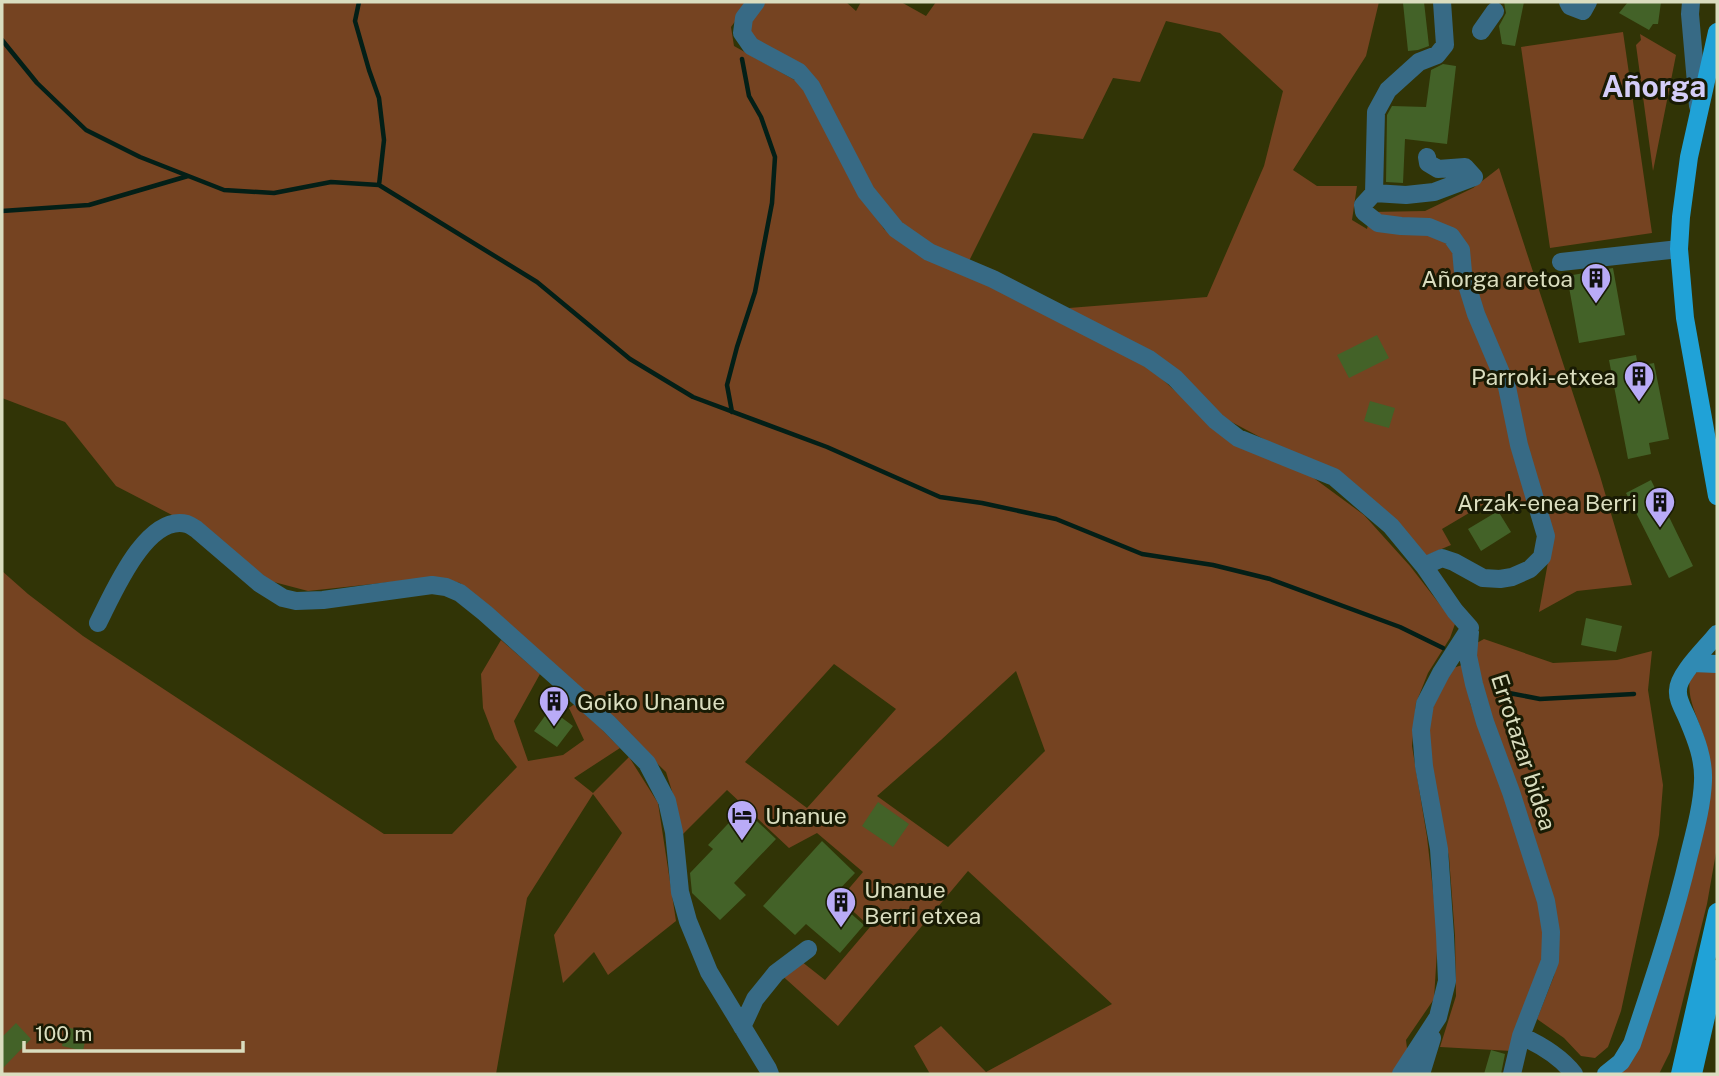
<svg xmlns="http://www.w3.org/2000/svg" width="1719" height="1076" viewBox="0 0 1719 1076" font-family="'Public Sans',sans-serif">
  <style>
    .green { fill: #754321; fill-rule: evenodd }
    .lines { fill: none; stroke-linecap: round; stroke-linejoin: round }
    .stream { stroke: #031f17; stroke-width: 4.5 }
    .building { fill: #436228 }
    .street { stroke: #376a85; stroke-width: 18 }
    .secondary { stroke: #308ab3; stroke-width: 18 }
    .primary { stroke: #20a2d7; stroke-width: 18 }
    .labels { text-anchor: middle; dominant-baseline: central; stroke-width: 6; stroke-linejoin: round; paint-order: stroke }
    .poi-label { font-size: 23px; fill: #daddbf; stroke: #191b04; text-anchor: end }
    .street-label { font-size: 23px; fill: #daddbf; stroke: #191b04 }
    .district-label { font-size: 30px; font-weight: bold; fill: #d4cdf8; stroke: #191b04 }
  </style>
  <rect width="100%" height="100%" fill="#313406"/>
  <path class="green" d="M2,2H749L731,27L734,46L800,83L856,188L884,229L912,250L993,284L1151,369L1218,430L1311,476L1364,515L1410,566L1455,624L1450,638L1428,673L1416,703L1412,746L1427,837L1438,935L1434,999L1406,1040L1410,1074H930L914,1046L941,1026L986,1072L1112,1004L968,871L838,1026L777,971L792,954L825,980L870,927L840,899L863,872L817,833L789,848L727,790L681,836L676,804L666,772L592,701L460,583L438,577L308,591L270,581L190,517L172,515L116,486L65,422L2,398ZM834,664L896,709L807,808L745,762ZM1016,671L1045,751L948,847L877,796L941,740Z
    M764,2H846L856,11L861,2H901L926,16L936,2H1379L1366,56L1293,170L1317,186H1357L1352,220L1367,229L1371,212L1425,211L1473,188L1499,168L1600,476L1632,585L1577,591L1539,612L1552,540L1544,503L1523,504L1491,500L1442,529L1451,545L1425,556L1381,509L1273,444L1226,419L1069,308L1207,297L1264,166L1283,91L1220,33L1166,21L1140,82L1113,78L1083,139L1033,133L968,263L921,241L902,225L879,197L855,158L819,84L758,43L751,33V18Z
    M1623,32L1652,233L1550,248L1521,47Z
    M1640,34L1676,55L1653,171L1636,45L1641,40Z
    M2,571L28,594L83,636L384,834H452L517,767L495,739L483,708L481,674L501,640L540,674L514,721L528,761L563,755L584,740L569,708L576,703L620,748L574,778L593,793L629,757L658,803L676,921L608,975L594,952L563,983L554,935L622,833L593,794L527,898L496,1074H2Z
    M1484,639L1553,663L1617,660L1652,651L1648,690L1663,785L1659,835L1621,1011L1608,1047L1595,1058L1581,1056L1564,1038L1537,1019L1554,976L1558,949L1490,718L1478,668L1475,644Z
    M1462,665L1467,671L1470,703L1512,815L1544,923L1542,958L1512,1051L1440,1047L1456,996L1455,936L1449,857L1433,782L1426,731L1430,713L1453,668Z
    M1710,669L1717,674V847L1707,904L1670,1052L1659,1074H1618L1632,1059L1708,757C1706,748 1705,738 1701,729C1695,711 1687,697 1690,678L1698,671Z"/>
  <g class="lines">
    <path class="stream" d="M359,2L355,21L369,70L379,98L384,140L379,185
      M2,40L37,83L86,130L140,157L224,190L274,193L331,182L379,185L537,282L630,359L693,397L827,447L940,497L982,503L1056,519L1142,554L1213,565L1270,579L1400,627L1443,648
      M2,211L89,205L188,176
      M732,412L727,385L737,347L755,292L772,203L775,157L761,117L749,96L742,59
      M1509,693L1540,699L1634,694"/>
  </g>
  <path class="building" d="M1424,2L1429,46L1418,50L1408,51L1403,3Z
    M1504,2H1524L1515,46L1502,44L1499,26L1506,13Z
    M1628,2H1661L1658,24H1653L1649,30L1619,13Z
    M1443,64L1456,66L1447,144L1405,139L1403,183L1386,182L1387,115L1392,106L1426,107L1431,70Z
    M1613,268L1625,335L1579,343L1567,276Z
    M1377,335L1389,358L1349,378L1337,355Z
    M1636,355L1638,366L1654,363L1669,439L1649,443L1651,454L1628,459L1609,360Z
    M1370,401L1395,408L1389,428L1364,421Z
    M1651,480L1693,566L1669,578L1626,493Z
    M1498,511L1511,532L1481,551L1468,529Z
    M1586,618L1622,626L1616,652L1581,645Z
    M550,709L573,726L557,747L534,731Z
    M878,802L909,824L893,847L862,826Z
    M743,808L776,839L734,883L746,895L720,920L692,893L690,873L713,849L708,845Z
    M822,841L855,873L832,897L864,925L840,953L806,924L795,935L763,906Z
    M16,1023L31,1039L2,1069V1037Z
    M66,1027L87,1032L83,1051L62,1046Z
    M1491,1050L1505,1054L1501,1074H1484Z"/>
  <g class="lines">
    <path class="street" d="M756,2L744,18L742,33L751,46L799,72L811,86L866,192L896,229L929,252L993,279L1149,359L1175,378L1216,421L1238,438L1334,477L1391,526L1424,566L1455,611L1470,628
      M1568,2L1570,6L1583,11L1588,2
      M1691,2L1690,14L1698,106
      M1481,31L1495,11
      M1374,193L1376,112L1388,90L1419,62L1437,55L1445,45L1442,2
      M1561,262L1679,249
      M1424,566L1442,558L1454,562L1483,578L1500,579L1512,577L1530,569L1542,557L1546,536L1519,445L1507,387L1476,314L1463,272L1461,250L1451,236L1429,227L1401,226L1378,223L1364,212L1363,205L1374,193L1406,195L1434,192L1474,177L1465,167L1438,169L1428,163L1427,157
      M98,623C112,596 146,513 187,524C190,525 193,527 196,529L259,583L283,598L296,601L323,600L432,585L446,587L460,593L485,613L609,724L647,763L667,801L674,832L680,892L688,921L709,972L768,1069L770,1074
      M1470,632L1468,656L1474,684L1485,722L1511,792L1546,901L1551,932L1550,961L1521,1036L1512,1074
      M742,1027L755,999L776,973L808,949
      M1521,1036C1541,1045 1560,1056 1574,1074
      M1401,1074L1438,1017L1447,981L1445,935L1439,849L1424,766L1421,730L1425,704L1441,673L1470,628
      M1421,1074L1432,1038"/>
    <path class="secondary" d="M1693,663L1717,664
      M1606,1074L1621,1062L1632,1044C1653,981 1674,919 1689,855C1695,831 1702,806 1703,781C1704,759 1696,739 1688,720C1684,710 1677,700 1678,690C1678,674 1707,647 1717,634"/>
    <path class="primary" d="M1717,32L1689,157L1681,217L1679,249L1685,318L1717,496
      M1680,1074L1717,912
      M1693,1074L1717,969"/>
  </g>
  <defs>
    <g id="building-pin" transform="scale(1.575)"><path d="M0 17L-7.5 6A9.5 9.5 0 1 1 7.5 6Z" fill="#b9abf7" stroke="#191b04"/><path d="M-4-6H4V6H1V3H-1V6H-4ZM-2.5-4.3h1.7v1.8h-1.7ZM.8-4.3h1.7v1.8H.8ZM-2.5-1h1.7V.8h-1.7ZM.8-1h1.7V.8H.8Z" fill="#111"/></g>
    <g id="hotel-pin" transform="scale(1.575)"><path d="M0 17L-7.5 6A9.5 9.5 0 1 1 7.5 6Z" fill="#b9abf7" stroke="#191b04"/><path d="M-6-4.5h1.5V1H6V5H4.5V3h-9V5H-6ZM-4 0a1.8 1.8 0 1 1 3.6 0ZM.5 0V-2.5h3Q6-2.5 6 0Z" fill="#111"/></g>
  </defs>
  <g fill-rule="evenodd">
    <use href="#building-pin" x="1596" y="278"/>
    <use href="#building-pin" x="1639" y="376"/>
    <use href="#building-pin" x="1660" y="502"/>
    <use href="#building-pin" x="554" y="701"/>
    <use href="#hotel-pin" x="742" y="815"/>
    <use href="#building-pin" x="841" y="902"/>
  </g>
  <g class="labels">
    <g class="poi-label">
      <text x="1573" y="278">Añorga aretoa</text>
      <text x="1616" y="376">Parroki-etxea</text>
      <text x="1637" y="502">Arzak-enea Berri</text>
      <text x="577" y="701" text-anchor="start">Goiko Unanue</text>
      <text x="765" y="815" text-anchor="start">Unanue</text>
      <text x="864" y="889" text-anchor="start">Unanue<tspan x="864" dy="26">Berri etxea</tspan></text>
    </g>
    <g class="street-label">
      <text transform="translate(1524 752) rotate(72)">Errotazar bidea</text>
    </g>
    <g class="district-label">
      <text x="1654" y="86">Añorga</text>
    </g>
  </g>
  <rect width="1719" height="1076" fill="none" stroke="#daddbf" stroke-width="7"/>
  <path d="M24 1041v10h219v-10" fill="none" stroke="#daddbf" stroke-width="3.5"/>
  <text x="35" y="1041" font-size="21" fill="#daddbf" stroke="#191b04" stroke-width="5" paint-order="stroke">100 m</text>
</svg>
